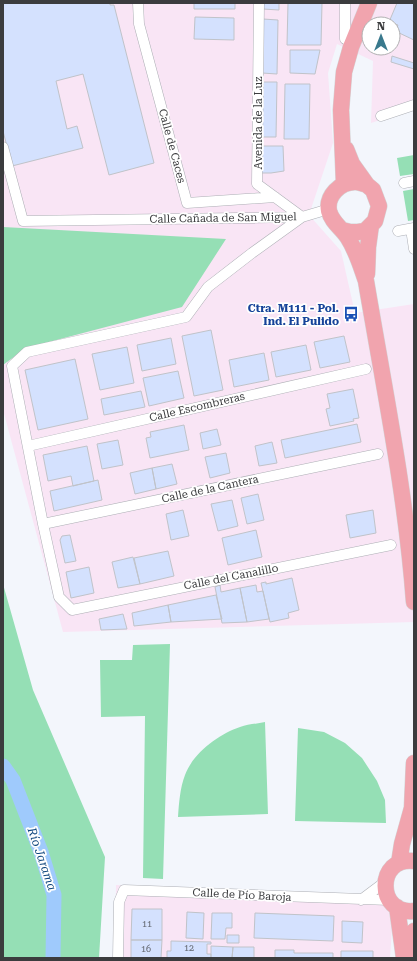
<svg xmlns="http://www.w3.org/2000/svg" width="417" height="961" viewBox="0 0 417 961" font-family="'Roboto Serif',serif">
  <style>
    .industrial { fill: #f9e5f5; fill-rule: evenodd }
    .green { fill: #95dfb5 }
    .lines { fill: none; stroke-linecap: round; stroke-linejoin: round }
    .river { stroke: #9fcafc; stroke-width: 15 }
    .building { fill: #d4e1fe; stroke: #c0c3c9 }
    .street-casing { stroke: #adafb5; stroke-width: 11 }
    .primary-casing { stroke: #d4d4d5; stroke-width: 17 }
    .street { stroke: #fff; stroke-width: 10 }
    .primary { stroke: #f1a4ae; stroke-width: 16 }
    .labels { text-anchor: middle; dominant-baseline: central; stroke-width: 3.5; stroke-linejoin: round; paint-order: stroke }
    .number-label { font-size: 9px; fill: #61656e }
    .street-label { font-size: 11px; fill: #3b3c3e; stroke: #fff }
    .transit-label { font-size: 11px; font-weight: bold; fill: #164399; stroke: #fff; text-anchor: end }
    .water-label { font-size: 12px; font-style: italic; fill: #11487f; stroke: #fff }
  </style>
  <rect width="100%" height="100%" fill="#f3f6fc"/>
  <path class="industrial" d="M3,3H414V109L371,123L373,61L337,44L328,73L333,143L309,215L341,251L355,313L414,304V622L63,632L3,410ZM369,24H393V48H369Z
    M116,885L382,895L393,913L390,958H115Z"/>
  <path class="green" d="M414,155V174L400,176L397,158Z
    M414,189V220L408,221L403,191Z
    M3,227L226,239L182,307L26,348L3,365Z
    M3,584L33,690L105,857L99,958H3Z
    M170,644L163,879L143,878L145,716L101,717L100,660H132L133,645Z
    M265,722L268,814L178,817C179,803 180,788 185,775C193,753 219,734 240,727C248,724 257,724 265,722Z
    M298,728L324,732L345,743L362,758L377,781L385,800L386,823L295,821Z"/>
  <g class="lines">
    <path class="river" d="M3,766L13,780L41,852L54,895L53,958"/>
  </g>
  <path class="building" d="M3,3H110V5H114L154,163L109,175L83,74L56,81L67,129L77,126L83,148L12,166L3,131Z
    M194,3H235V9H194Z
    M264,3H279V10L263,9Z
    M288,3H322L321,45H287Z
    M397,3H414V40L395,31L398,25L389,22Z
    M195,17L234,18V40L194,39Z
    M263,19L278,20L277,74L262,73Z
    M290,50H320L315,74L290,73Z
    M392,56L414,63V69L391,62Z
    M262,82H277L276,137H261Z
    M285,84H310L309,139H284Z
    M261,146H283L284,171L271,173H261Z
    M211,330L223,390L194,396L182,336Z
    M344,336L350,362L320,368L314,342Z
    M171,338L176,364L142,371L137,345Z
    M306,345L311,370L276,377L271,352Z
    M127,347L134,383L100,390L92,354Z
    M264,353L269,380L234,387L229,360Z
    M75,359L88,419L38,430L25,370Z
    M178,371L184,398L149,406L143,378Z
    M353,389L359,418L353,419L354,421L330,426L326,409L330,408L327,394Z
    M141,391L145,407L104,415L101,399Z
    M357,424L361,442L285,458L281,440Z
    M184,425L189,450L150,458L146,438L151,437L150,432Z
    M217,429L221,445L203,449L200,433Z
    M118,440L123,465L102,469L97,444Z
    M272,442L277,463L259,466L255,446Z
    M87,446L94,481L73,486L71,476L48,481L43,455Z
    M226,453L230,473L210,478L205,457Z
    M172,464L177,484L156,489L152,468Z
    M152,468L156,489L135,494L130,473Z
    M98,480L102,500L54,511L50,491Z
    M258,494L264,520L247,524L241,498Z
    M232,500L238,526L218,531L211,504Z
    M183,510L189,536L171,540L166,514Z
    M373,510L376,533L350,538L346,515Z
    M256,530L262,557L228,565L222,538Z
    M70,535L76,561L65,563L60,540L62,536Z
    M168,551L174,576L140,584L134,558Z
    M133,557L140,584L118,588L112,562Z
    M89,567L94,593L71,598L66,572Z
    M292,578L299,610L288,613L289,618L270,622L261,583L266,582V584Z
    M220,585L221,592L240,588L247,622L222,623L215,587Z
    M256,585L257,592L263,591L269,619L247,622L240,588Z
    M216,595L222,619L171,622L168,605Z
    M168,605L171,622L134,626L132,613Z
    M123,614L127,629L101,630L99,619Z
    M132,909H162V940H131Z
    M187,912L204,913L203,939L186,938Z
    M212,913H232V928H226L225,939H211Z
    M255,913L334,916L333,941L254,938Z
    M342,921L363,922L362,943L342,942Z
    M227,935H239V943H227Z
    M131,940H162L161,958H131Z
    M171,941L211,942V944H207V954H211V958H167V951H171Z
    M211,946L233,947L232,958H211Z
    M233,947H254V958H232Z
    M275,950H294V953H333V958H275Z
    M341,951H373V958H341Z"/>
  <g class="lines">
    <g class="street-casing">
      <path id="street" d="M138,3L139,24L187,203L275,197
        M259,3L257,184L302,217L329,209
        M345,3V39
        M381,116L414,105
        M3,147L23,221L302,217L252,253L208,287L186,317L27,352L12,366L43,524L59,597L72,610L391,545
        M404,183L414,181
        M411,229L414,249
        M398,231L414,228
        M28,446L366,369
        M43,524L378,454
        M361,900L385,882
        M118,958L119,902L124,890L389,900"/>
    </g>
    <g class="primary-casing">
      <path id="primary" d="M344,184L341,110L344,72L351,47L369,3
        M367,185C363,184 359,182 355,182C340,182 326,196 329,211C332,223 342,228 348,238C357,252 361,267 366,281C384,388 406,494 414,602
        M342,230L350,232H358L365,231L375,221L379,206L373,190L367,185L352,164L346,149
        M367,274L368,247L371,225
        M414,817L412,808L414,763
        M414,861C376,856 376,915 414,911
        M399,863L402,844L412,808
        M397,907L404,958
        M409,956L414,931"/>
    </g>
    <use href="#street" class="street"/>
    <use href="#primary" class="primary"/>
  </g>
  <defs>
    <g id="bus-bare" transform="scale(1.2)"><path d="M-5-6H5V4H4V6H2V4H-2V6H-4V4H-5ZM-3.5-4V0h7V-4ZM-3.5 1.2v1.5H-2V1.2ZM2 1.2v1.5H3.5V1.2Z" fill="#1a4fb4" stroke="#fff" stroke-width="2.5" paint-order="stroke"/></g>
  </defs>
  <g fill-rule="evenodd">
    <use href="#bus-bare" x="351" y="314"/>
  </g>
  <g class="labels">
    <g class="number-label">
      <text x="147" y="924">11</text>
      <text x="189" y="948">12</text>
      <text x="146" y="949">16</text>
    </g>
    <g class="street-label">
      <text transform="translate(258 123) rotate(-90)">Avenida de la Luz</text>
      <text transform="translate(172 146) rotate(75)">Calle de Caces</text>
      <text transform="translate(223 218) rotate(-1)">Calle Cañada de San Miguel</text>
      <text transform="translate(197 407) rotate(-13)">Calle Escombreras</text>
      <text transform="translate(210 489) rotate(-12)">Calle de la Cantera</text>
      <text transform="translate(231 577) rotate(-11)">Calle del Canalillo</text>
      <text transform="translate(242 895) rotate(3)">Calle de Pío Baroja</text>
    </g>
    <g class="transit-label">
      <text x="339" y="308">Ctra. M111 - Pol.<tspan x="339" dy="13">Ind. El Pulido</tspan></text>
    </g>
    <g class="water-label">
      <text transform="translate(42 859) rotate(71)">Río Jarama</text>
    </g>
  </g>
  <rect width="417" height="961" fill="none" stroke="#3b3c3e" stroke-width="8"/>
  <g transform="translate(381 36)"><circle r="19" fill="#ffffff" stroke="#b1b1b2"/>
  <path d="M0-3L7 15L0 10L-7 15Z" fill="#39798d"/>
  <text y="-6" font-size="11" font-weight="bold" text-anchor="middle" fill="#3b3c3e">N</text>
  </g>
</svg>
